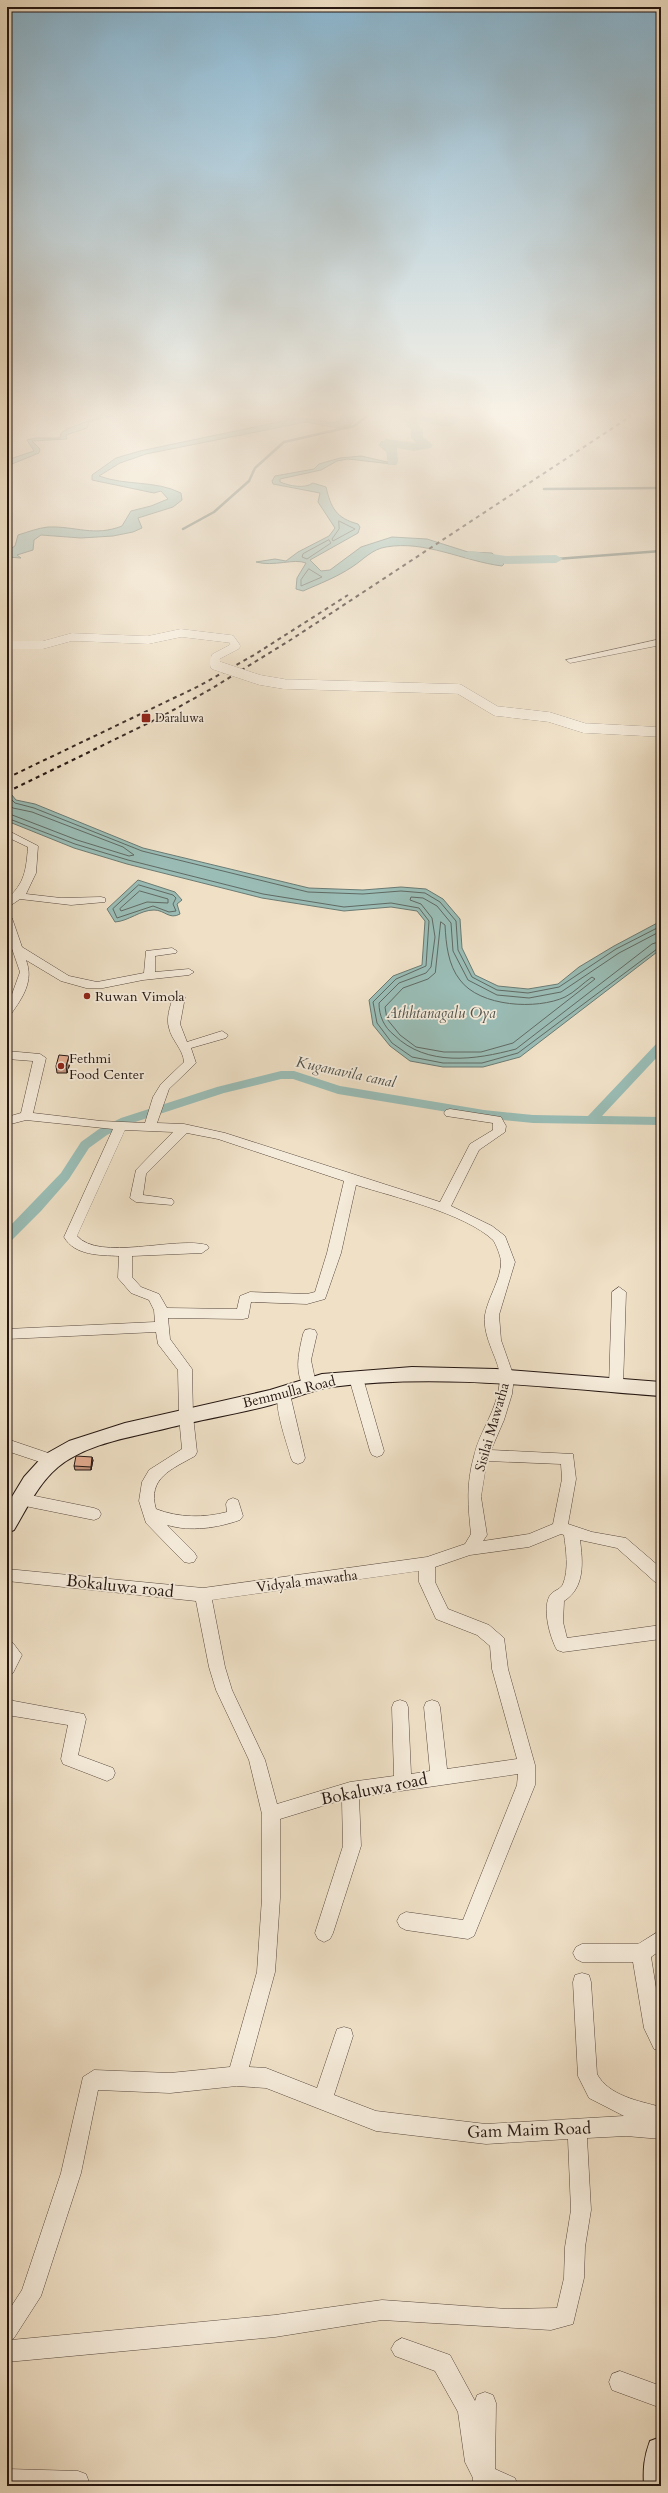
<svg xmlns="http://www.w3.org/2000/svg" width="668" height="2493" viewBox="0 0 668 2493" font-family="Cardo,serif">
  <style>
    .water { fill: #9abdb6; stroke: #6b7b74 }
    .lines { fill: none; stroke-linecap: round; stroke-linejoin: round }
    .shore { stroke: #606a64; stroke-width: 1 }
    .stream { stroke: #6b7b74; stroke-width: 2.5 }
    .canal { fill: #9abdb6; fill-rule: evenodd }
    .river { fill: #9abdb6; fill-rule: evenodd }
    .street-casing { stroke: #58493f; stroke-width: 1 }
    .secondary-casing { stroke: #251712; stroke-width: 2 }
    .street { fill: #f5ebda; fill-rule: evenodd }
    .secondary { fill: #f5ebda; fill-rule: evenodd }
    .rail { stroke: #251712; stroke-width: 2; stroke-dasharray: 4 4; stroke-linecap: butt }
    .street-bridge-far1-casing { stroke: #58493f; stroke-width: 8; stroke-linecap: butt }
    .street-bridge-casing { stroke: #58493f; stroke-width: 10; stroke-linecap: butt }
    .street-bridge-far1 { stroke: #f5ebda; stroke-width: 8 }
    .street-bridge { stroke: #f5ebda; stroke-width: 10 }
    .wall { fill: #c3937b; stroke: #251712 }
    .shaded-wall { fill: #9f7864; stroke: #251712 }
    .building { fill: #e3ab8f; stroke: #251712 }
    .poi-dot { fill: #8f2418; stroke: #f5ebda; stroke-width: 1.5 }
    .labels { text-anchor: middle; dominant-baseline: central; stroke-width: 3.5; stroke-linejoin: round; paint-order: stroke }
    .far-poi-label { font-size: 12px; fill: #251712; stroke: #f5ebda; text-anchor: start }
    .poi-label { font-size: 14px; fill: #251712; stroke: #f5ebda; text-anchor: start }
    .street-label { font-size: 14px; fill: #251712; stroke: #f5ebda }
    .water-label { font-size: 15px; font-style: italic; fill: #4e514b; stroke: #f5ebda }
    .near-street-label { font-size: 17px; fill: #251712; stroke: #f5ebda }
  </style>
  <rect width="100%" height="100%" fill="#efe0c6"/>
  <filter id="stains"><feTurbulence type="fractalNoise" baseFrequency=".005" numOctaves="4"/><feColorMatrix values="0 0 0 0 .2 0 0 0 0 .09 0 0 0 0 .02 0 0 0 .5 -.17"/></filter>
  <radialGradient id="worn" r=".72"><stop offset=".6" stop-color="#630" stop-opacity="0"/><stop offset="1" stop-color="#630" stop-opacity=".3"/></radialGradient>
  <path class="water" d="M102,416H112L89,422L87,428L66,435L67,439L32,441L40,449L39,453L7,466V460L34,451L27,440L36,438H60L61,433L67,429Z
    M341,416H354L356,418L350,425L337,428L306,422L146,454L120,463L99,476C126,486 155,480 181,493L182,500L173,507L138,518L142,528L133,532L113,536L81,538L41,535L34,540L33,550L17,555L21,558L7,557V551L15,546L18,535C28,532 38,528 48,527C76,526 94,537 122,526L131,511L151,506L168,499L161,491L154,493L92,480V475L116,458L140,451L293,419H312L330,423L340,421Z
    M388,441L393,443L387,444L395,450L397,460L392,464L348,459L337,461L321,470L280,479V482C290,486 304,489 313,483L326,487C331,508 336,518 358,524L360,527L358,533L310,560L321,571L330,570L361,547L392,537L427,539L468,552L492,553L504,564L502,566C463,561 425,540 386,547C372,549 363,560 352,567C337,577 319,584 303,591L296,589L297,578L306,563C294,558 274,567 256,562L275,559L286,561L298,552L329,536L335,528L318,502L320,493L273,484L272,481L275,476L314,469L319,464L340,458L361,456L387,462L390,461L389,453L381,447V442Z
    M7,789L16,800L35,804L143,848L309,888L363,890L401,887L426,889L443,899L460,919L462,948L475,975L498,986L528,989L558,984L579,967L614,946L661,921V949L520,1057L483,1067H443L410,1061L390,1046L373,1025L369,1000L393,976L422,965L425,921L417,911L391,907L344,911L262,898L127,864L74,848L7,821Z
    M138,880L175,892L182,900L177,904L180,914C169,920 165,910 154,910C140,910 129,921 115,922L107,909Z"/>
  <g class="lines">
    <path class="shore" d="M339,521L355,529L333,541L332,539L339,529Z
      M329,540L331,543L307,559L302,557L303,554Z
      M309,569L322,577L301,586V580Z
      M7,795L15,803L34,808L142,851L308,892L363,894L401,891L425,893L440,902L456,921L458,950L472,977L497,990L528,993L559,987L616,949L661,926
      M7,803L13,808L32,812L123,847L134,855L129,856L77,840L7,813
      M7,818L75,844L128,860L263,894L344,907L391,903L419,908L429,921L426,966L396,979L373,1002L377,1023L392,1043L412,1057L443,1063H482L518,1053L661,946
      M139,885L173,895L176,898L173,904L176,911L169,912L153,906L117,918L113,909Z
      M140,891L168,899V903L147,902L121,911L120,909Z
      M441,922L445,925C446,944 448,965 460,980C480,1007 537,1010 565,997C575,992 583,983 592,977L595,979L513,1043L481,1052H444L416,1047L400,1035L387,1019L385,1007L403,988L428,979L435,973Z
      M661,931L619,953L561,992L529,998L497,995L468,980L453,951L451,923L437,906L423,898L411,897L410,900L421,904L432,918L435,937L431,967L426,973L399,983L379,1003C379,1016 384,1027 394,1035C427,1067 475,1060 516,1049L652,944L661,941"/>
    <path class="stream" d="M544,489L661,488
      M183,529L214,512L249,481L255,468L284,442L354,426L367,416
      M556,559L661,551"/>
    <path class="canal" d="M661,1042V1053L602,1116L661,1117V1125L533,1123L484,1118L338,1094L293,1079H281L224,1093L129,1124L107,1135L89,1148L69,1179L41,1211L12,1240L7,1242V1229L61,1173L81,1142L99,1129L121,1118L217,1087L281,1071H294L340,1086L484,1110L533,1115L588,1116L657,1043Z"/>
    <path class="river" d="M206,416H234C229,422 211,422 206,416Z
      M413,416L443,419L445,418L443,416H458L460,419C452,431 434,425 422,421L418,424L423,430V437L433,445L431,448L414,451L397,448L398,462L396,465H388L386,451L378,445L386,439L416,443L411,438V430L405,423Z
      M471,551L506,556L556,555L563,559L556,563L506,564L466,558L464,555L466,552Z"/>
    <g class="street-casing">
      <path id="street" d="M657,614H661V620L657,618Z
        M661,639V645L570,663L566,660Z
        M7,830L38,846L36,873L26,894L61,898L101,897L105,898V902L71,905L20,899L7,908V899C25,883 26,870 28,847L7,837Z
        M7,915L12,918L22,947L69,976L97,982L144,973L146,951L172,948L177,951L176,953L155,956V972L189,969L194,972L189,975L143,980L103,988H86L61,981L26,960C34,981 23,997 11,1014L7,1015V1004L11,997L20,972L7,934Z
        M179,994L185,997L180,1024L187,1042L222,1031L228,1035L226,1038L191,1048L196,1063L169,1089L157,1123L184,1124L225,1133L440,1202L470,1144L493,1130V1123L446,1116L444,1113L446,1110L450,1109L501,1117L506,1126L505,1132L479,1150L451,1206L492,1226L505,1236L515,1262L499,1315L501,1340L514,1377L512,1394L504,1420L491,1450L573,1454L576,1479L568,1524L592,1532L626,1538L661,1568L660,1583L655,1582L617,1548L580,1540C583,1562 585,1588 564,1601L563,1622L567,1638L661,1625V1639L563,1652L557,1650C550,1638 541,1606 551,1594C555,1590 561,1589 563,1584C569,1570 566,1549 564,1535L561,1534L529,1547L470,1555L435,1567V1582L448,1609L489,1625L504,1638L508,1669L535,1765V1785L474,1936L468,1939L406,1930L400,1927L397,1921L400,1915L406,1912L463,1920L517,1785L518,1774L359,1797L361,1846L333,1933L330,1939L324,1942L318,1939L315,1933L343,1846L342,1800L280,1819V1898L275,1972L249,2067L266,2068L317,2088L337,2029L344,2027L351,2029L353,2036L334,2095L376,2111L486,2124L624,2116L589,2098L578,2076L573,1982L575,1975L582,1973L589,1975L591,1982L597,2074C609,2096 639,2101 661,2107V2139L626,2136L587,2138L591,2210L585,2247L584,2278L573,2324L551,2330L382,2320L275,2337L7,2362V2313L22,2290L61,2173L83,2077L94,2070L170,2073L230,2067L257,1972L262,1898V1814L249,1760L216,1690L209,1667L196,1601L7,1581V1569L203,1588L427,1557L465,1544L471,1534C468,1505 466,1485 474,1456C480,1429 498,1411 500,1379C501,1362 482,1339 485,1315C488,1297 501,1280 501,1262C501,1257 496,1244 493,1240C464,1213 394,1197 356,1185L341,1253L325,1299L307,1304L251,1302L248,1318L243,1319L168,1318L170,1339L192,1369L193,1416L197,1452L195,1456C172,1469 147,1478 156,1509C179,1518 204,1518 227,1512L226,1504L228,1500L233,1498L238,1500L243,1516L240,1520C217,1528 191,1532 167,1525L194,1552L197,1557L194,1562L189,1563L184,1562L146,1523L139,1501L142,1482L149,1470L182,1449L179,1416L178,1370L158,1344L156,1332L7,1339V1329L155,1322L154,1310L149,1300L131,1293L118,1278L119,1256C100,1255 75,1256 64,1237L113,1129L26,1120L7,1125V1117L21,1113L33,1061L7,1059V1051L40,1054L46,1058L33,1113L101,1121L145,1123L153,1097L161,1084L184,1062C183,1049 172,1041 169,1028C166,1018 170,1007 173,997ZM125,1130L173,1132L136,1170L130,1198L136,1202L172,1205L174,1202L172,1199L143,1195L146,1174L187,1133L218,1139L344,1181L327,1253L315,1292L307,1294L250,1292L240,1296L237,1309L167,1308L159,1294L141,1287L132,1277V1256L202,1253L209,1248L207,1245C176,1236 99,1262 77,1236ZM487,1461L561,1464L562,1479L553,1524L529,1534L483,1541L487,1535L481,1497ZM419,1571V1582L436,1619L477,1635L490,1646L492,1669L517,1759L447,1769L440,1707L438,1702L432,1700L426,1702L424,1707L430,1771L411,1774L408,1707L406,1702L400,1700L394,1702L392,1707L394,1776L350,1782L277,1804L265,1760L232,1690L225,1667L212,1600ZM237,2086L266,2088L376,2131L486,2144L568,2139L571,2210L565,2247L564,2278L557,2308L507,2309L382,2300L275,2315L11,2340L14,2338L41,2296L81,2173L98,2090L170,2093Z
        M619,1287L626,1292L623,1386L621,1390H611L609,1386L612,1292Z
        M310,1329L315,1330L317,1334L311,1360L316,1384L314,1388H304C294,1370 299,1352 303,1334L305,1330Z
        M356,1373L361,1374L363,1378L384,1451L382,1455L377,1457L372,1455L370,1451L349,1378L351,1374Z
        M284,1389L289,1390L305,1458L303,1462L298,1464L293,1462L291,1458C287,1443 272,1403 279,1390Z
        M7,1439L57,1456L59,1460L57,1464L52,1466L7,1451Z
        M20,1493L94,1508L99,1510L101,1514L99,1518L94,1520L20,1505L15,1503L13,1499L15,1495Z
        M7,1641L13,1643L22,1655L13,1673L7,1675Z
        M7,1698L14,1701L84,1714L86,1719L78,1755L113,1768L115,1773L113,1778L107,1781L63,1764L61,1759L68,1725L7,1715Z
        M661,1930V1950L651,1957L661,2019V2051L654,2049L644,2028L633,1962H582L576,1959L573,1953L576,1947L582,1944H638Z
        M402,2338L450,2355L475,2401L477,2395L485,2392L493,2395L496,2403L495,2469L515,2478L518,2486H473V2478L465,2462L458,2412L435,2371L395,2356L391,2349L395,2342Z
        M620,2371L661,2386V2408L612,2390L609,2382L612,2374Z
        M7,2469L78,2471L86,2474L89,2482L87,2486H7Z"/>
    </g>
    <g class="secondary-casing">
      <path id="secondary" d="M412,1367L496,1369L661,1382V1396C552,1388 440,1373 331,1387C310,1390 291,1400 271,1405C238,1414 204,1419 172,1427C134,1437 89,1442 58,1467C38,1484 27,1508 14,1530L7,1533V1505L24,1477L44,1455L69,1441L125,1423L270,1390L322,1374Z
        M661,2437V2486H644C643,2469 644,2457 650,2441Z"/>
    </g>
    <use href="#street" class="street"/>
    <use href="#secondary" class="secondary"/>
    <path class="rail" d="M7,778L199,686L254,655L348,595
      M7,792L159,718L211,689L292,639L631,416"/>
    <g class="street-bridge-far1-casing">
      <path id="street-bridge-far1" d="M7,645H43L72,637L148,640L181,633L231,639L236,646L215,657V662"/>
    </g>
    <g class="street-bridge-casing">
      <path id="street-bridge" d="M215,661V665L260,680L284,684L459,689L496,711L549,717L584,728L661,732"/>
    </g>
    <use href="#street-bridge-far1" class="street-bridge-far1"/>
    <use href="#street-bridge" class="street-bridge"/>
  </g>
  <path class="wall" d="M69,1056L70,1063L67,1073H57L56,1066Z
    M93,1460L91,1470H75L74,1466Z"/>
  <path class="shaded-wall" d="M69,1056L70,1063L67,1073L66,1066Z
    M92,1457L93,1460L91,1470V1467Z"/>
  <path class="building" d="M59,1055L69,1056L66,1066H56Z
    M76,1456L92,1457L91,1467L74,1466Z"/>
  <linearGradient id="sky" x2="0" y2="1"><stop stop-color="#89b8d4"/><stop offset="0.54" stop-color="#f8f1e5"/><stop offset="1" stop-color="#f8f1e5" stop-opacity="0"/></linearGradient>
  <rect width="668" height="765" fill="url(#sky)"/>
  <g class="poi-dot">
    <rect x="141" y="713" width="10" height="10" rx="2"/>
    <circle cx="87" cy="996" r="4"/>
    <circle cx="61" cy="1066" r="4"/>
  </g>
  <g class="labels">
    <g class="far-poi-label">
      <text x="155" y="718">Daraluwa</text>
    </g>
    <g class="poi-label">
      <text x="95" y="996">Ruwan Vimola</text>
      <text x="69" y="1058">Fethmi<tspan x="69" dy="16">Food Center</tspan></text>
    </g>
    <g class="street-label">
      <text transform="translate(289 1392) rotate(-14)">Bemmulla Road</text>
      <text transform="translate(492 1427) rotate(-74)">Sisilai Mawatha</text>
      <text transform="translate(307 1581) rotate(-7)">Vidyala mawatha</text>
    </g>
    <g class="water-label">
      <text x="441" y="1013">Athhtanagalu Oya</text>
      <text transform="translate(346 1072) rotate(12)">Kuganavila canal</text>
    </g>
    <g class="near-street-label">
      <text transform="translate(120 1586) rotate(6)">Bokaluwa road</text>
      <text transform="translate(374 1789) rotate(-11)">Bokaluwa road</text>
      <text transform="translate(529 2130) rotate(-2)">Gam Maim Road</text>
    </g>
  </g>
  <rect width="668" height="2493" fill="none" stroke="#efe0c6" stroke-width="24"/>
  <rect x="8" y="8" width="652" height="2477" fill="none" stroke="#251712" stroke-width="2"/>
  <rect x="12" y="12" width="644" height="2469" fill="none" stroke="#251712"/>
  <rect width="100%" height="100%" filter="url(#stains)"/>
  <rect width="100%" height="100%" fill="url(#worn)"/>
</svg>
